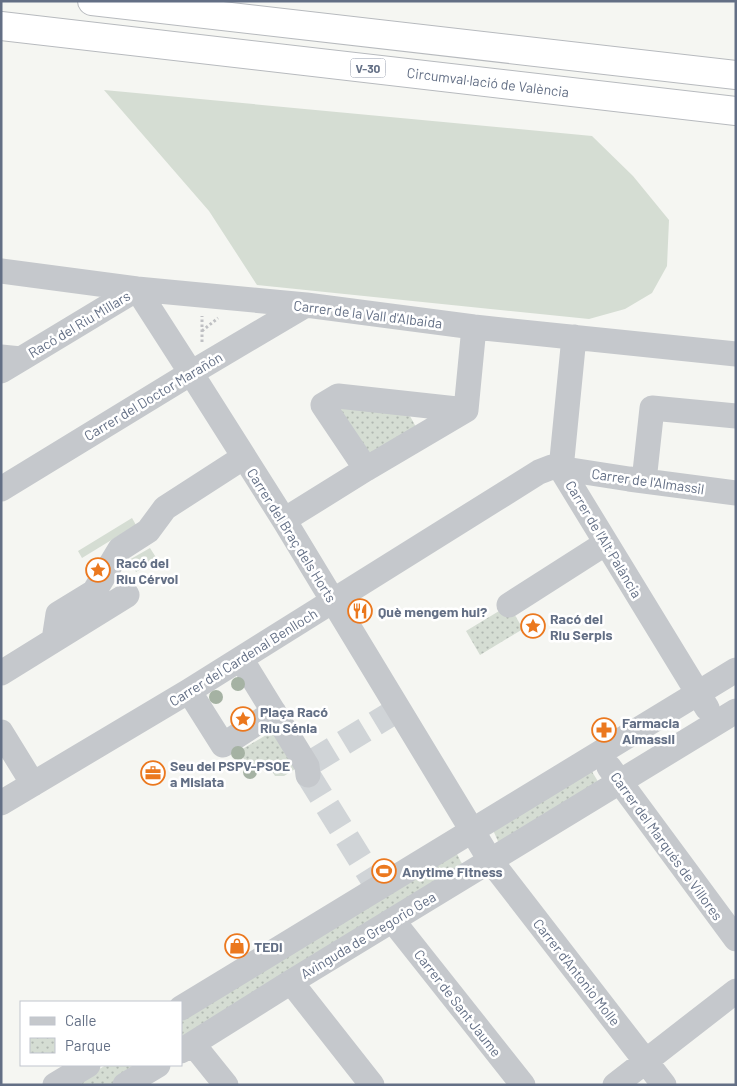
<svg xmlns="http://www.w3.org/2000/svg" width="737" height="1086" viewBox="0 0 737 1086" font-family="Barlow,sans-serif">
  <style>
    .grass { fill: #d5ddd3 }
    .park { fill: url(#park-dots) }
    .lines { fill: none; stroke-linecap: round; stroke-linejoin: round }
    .minor-tunnel { stroke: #d0d4d7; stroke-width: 25; stroke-dasharray: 25 12; stroke-linecap: butt }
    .highway-casing { stroke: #b7babe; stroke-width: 30 }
    .path { stroke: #bfc0c3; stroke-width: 3; stroke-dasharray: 2.5 2.5; stroke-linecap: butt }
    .minor { stroke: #c5c8cc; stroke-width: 25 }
    .highway { stroke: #fff; stroke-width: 28 }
    .tree { fill: #a5b2a3 }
    .labels { text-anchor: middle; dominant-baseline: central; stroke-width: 5; stroke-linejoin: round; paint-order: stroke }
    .shield { fill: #fff; stroke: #929aaa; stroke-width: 1 }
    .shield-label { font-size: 12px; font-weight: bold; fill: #636f85 }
    .street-label { font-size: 14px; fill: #636f85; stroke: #fff }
    .poi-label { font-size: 14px; font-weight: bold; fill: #636f85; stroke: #fff; text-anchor: start }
  </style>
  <defs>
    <pattern id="park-dots" width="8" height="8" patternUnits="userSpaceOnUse" patternTransform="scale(1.25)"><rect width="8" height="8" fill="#d5ddd3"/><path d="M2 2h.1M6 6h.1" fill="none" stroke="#b0b7b1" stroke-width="1.8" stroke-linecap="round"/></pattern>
  </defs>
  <rect width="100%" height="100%" fill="#f5f6f2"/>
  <path class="grass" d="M104,90L592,136L633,176L669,220L667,266L652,293L625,309L589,319L257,285L209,211Z
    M132,518L136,525L82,558L78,551Z
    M150,548L157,559L136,572L129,560Z"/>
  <path class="park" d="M330,404L405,407L416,427L366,456Z
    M509,605L523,629L480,655L466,631Z
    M273,731L295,769L284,776H275L268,765L253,774L239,751Z
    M591,770L602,788L500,846L493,830Z
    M456,852L465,870L181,1042V1019Z
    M106,1065H144L111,1085H73Z"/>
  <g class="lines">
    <path class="minor-tunnel" d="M312,762L399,709
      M308,775L378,888"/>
    <g class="highway-casing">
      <path id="highway" d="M92,1L736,75
        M1,26L736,111"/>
    </g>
    <path class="path" d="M202,331L218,318
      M202,342V316"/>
    <path class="minor" d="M1,271L137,289L306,305L474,327L736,354
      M574,337L561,469L707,708
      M1,357L21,359L1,371
      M21,359L137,289L191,373L284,520L490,860L664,1085
      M466,410L474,327
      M366,469L323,405L338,396L466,410
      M644,481L652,408L736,416
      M1,489L191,373L306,305
      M284,520L366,469L466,410
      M509,605L606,543
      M54,640L58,614L94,592L120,549L148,531L165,508L244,457
      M246,667L307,766L308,775
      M1,673L127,595
      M194,699L223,745L274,712
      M1,732L33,784
      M609,767L736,939
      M1,803L189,691L539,472L552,467L629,479L736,493
      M393,921L523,1085
      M291,982L372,1085
      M181,1008L736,670
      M193,1044L226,1085
      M181,1051L291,982L736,711
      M55,1085L88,1065
      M125,1085L158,1065
      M615,1085L736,991"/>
    <use href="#highway" class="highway"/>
  </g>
  <g class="tree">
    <circle cx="238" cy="684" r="7"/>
    <circle cx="216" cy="697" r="7"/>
    <circle cx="238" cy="753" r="7"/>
    <circle cx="250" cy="772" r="7"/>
  </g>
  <defs>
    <g id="sight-ring" transform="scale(1.25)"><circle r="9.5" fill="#fff" stroke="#eb781e" stroke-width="1.5"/><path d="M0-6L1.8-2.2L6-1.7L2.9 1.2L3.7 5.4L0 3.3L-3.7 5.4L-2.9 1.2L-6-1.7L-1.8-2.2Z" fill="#eb781e"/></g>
    <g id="restaurant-ring" transform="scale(1.25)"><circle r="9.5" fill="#fff" stroke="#eb781e" stroke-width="1.5"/><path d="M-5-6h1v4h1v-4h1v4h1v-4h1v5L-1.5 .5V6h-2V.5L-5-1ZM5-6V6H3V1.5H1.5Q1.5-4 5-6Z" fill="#eb781e"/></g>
    <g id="pharmacy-ring" transform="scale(1.25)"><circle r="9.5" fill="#fff" stroke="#eb781e" stroke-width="1.5"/><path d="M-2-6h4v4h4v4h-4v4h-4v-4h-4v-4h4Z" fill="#eb781e"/></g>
    <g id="office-ring" transform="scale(1.25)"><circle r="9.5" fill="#fff" stroke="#eb781e" stroke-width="1.5"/><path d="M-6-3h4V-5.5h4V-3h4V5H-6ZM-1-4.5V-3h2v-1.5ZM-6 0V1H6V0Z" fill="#eb781e"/></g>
    <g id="stadium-ring" transform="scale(1.25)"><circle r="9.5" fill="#fff" stroke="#eb781e" stroke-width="1.5"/><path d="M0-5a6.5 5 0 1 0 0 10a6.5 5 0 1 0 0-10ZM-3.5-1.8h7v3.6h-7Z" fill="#eb781e"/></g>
    <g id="shop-ring" transform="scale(1.25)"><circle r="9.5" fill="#fff" stroke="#eb781e" stroke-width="1.5"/><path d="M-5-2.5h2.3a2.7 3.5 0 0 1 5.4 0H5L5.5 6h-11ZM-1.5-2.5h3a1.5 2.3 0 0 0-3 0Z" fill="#eb781e"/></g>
  </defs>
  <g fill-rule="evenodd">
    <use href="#sight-ring" x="98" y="570"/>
    <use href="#restaurant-ring" x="360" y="611"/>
    <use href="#sight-ring" x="533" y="626"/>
    <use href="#sight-ring" x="243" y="719"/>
    <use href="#pharmacy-ring" x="604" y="730"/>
    <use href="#office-ring" x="153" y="773"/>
    <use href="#stadium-ring" x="384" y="871"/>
    <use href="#shop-ring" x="237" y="946"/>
  </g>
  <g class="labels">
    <rect class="shield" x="350.5" y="58.5" width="35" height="19" rx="4"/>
    <g class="shield-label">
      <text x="368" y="68">V-30</text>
    </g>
    <g class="street-label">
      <text transform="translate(488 82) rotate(7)">Circumval·lació de València</text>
      <text transform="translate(368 314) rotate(7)">Carrer de la Vall d'Albaida</text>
      <text transform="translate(79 324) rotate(-31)">Racó del Riu Millars</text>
      <text transform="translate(153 396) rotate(-31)">Carrer del Doctor Marañón</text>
      <text transform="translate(648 481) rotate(8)">Carrer de l'Almassil</text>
      <text transform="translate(292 535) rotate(58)">Carrer del Braç dels Horts</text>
      <text transform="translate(604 539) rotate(59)">Carrer de l'Alt Palància</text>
      <text transform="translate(243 657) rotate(-32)">Carrer del Cardenal Benlloch</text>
      <text transform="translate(667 846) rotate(54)">Carrer del Marqués de Villores</text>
      <text transform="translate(368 935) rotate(-31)">Avinguda de Gregorio Gea</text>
      <text transform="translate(577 972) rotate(52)">Carrer d'Antonio Molle</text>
      <text transform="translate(458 1003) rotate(52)">Carrer de Sant Jaume</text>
    </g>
    <g class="poi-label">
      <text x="116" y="562">Racó del<tspan x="116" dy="16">Riu Cérvol</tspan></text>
      <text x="378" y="611">Què mengem hui?</text>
      <text x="550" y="618">Racó del<tspan x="550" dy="16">Riu Serpis</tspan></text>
      <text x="260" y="711">Plaça Racó<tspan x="260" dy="16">Riu Sénia</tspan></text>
      <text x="622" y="722">Farmacia<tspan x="622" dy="16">Almassil</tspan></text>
      <text x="170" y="765">Seu del PSPV-PSOE<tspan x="170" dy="16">a Mislata</tspan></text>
      <text x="402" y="871">Anytime Fitness</text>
      <text x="254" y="946">TEDi</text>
    </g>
  </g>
  <rect width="737" height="1086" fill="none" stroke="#636f85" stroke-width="5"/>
  <rect x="20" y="1001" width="162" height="65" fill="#ffffff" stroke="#c1c5ce"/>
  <rect x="30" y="1017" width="25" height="8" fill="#c5c8cc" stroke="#c1c5ce"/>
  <text x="65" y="1026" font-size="15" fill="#636f85">Calle</text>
  <rect x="30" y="1038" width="25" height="15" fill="url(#park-dots)" stroke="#c1c5ce"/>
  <text x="65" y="1051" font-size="15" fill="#636f85">Parque</text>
</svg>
